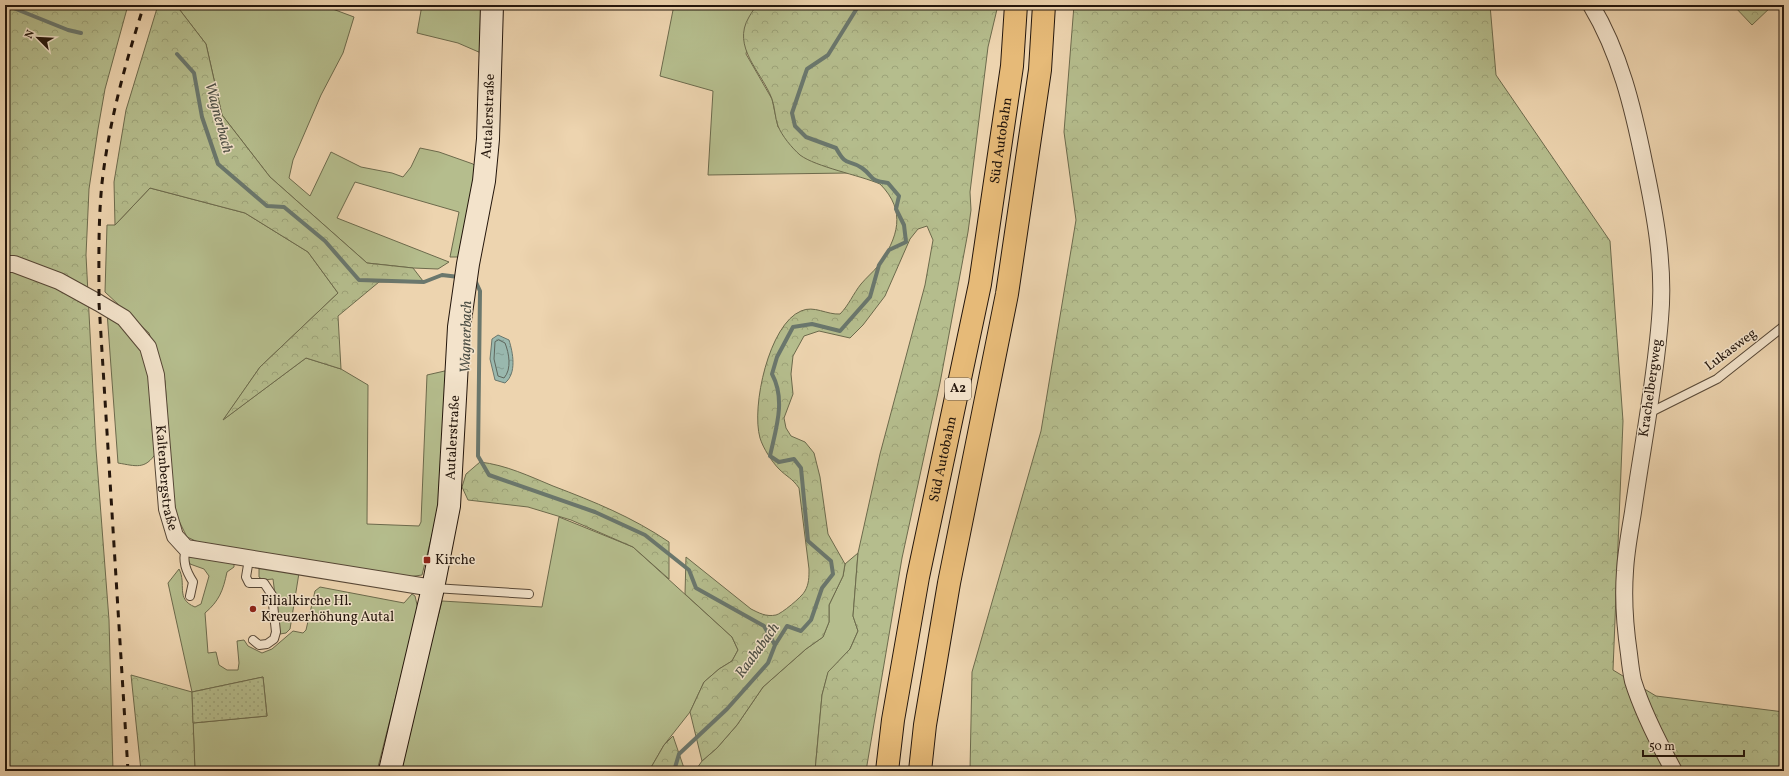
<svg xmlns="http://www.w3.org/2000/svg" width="1789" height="776" viewBox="0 0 1789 776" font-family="Vollkorn,serif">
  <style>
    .green { fill: #b5bd8d; stroke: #6c6a4c }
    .forest { fill: url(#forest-crowns); stroke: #6c6a4c }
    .park { fill: url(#park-dots); stroke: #6c6a4c }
    .water { fill: url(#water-ripples); stroke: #6a776d }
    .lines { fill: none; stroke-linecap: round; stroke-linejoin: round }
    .shore { stroke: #5e675d; stroke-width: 1 }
    .stream { stroke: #6a776d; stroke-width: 4 }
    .lane-casing { stroke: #564635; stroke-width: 10 }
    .street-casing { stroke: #564635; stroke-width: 18 }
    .secondary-casing { stroke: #24160c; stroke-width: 24 }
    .highway-casing { stroke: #24160c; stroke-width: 24 }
    .lane { stroke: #f3e3cb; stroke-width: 8 }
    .street { stroke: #f3e3cb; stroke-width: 16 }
    .secondary { stroke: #f3e3cb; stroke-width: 22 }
    .highway { stroke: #e6ba78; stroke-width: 22 }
    .rail { stroke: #24160c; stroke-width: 3; stroke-dasharray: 7 7; stroke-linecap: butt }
    .poi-dot { fill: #8f2418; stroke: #f3e3cb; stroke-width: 1.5 }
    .labels { text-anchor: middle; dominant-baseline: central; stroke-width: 3; stroke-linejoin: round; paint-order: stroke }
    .shield { fill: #f3e3cb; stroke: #625445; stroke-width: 1 }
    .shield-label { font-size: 13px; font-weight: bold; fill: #24160c }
    .street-label { font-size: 14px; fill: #24160c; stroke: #f3e3cb }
    .poi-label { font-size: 14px; fill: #24160c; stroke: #f3e3cb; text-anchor: start }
    .water-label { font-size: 15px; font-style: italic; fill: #4d4f45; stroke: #f3e3cb }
  </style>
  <defs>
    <pattern id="forest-crowns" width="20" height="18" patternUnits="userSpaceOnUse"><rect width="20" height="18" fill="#b5bd8d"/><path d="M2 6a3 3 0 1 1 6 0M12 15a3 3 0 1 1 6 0" fill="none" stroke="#9ca278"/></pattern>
    <pattern id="park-dots" width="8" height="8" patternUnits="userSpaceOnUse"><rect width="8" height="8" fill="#b5bd8d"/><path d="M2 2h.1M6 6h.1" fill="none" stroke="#9ca278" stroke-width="1.8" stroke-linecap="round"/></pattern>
    <pattern id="water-ripples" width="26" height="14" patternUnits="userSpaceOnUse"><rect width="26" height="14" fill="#99b8ae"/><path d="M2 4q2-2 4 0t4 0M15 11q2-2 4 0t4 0" fill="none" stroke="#849d94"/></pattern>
  </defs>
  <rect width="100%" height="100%" fill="#edd4af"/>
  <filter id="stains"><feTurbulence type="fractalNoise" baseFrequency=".005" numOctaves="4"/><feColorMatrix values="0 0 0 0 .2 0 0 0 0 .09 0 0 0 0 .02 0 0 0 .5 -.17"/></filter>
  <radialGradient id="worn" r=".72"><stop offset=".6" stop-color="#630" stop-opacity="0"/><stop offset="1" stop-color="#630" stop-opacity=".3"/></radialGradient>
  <path class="green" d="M176,5H322L354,17L343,53L321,95L293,160L289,178L310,196L331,152L361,167L392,173L403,177L411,167L420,148L439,152L473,164L476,167L459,257H450L459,212L355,182L337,218L449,262L438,269L413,268L367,263L270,177L222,115L206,44Z
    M422,5H482L481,53L458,43L417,33Z
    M674,5H759L755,7L746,54L772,99L778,127L814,162L848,173L708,175L713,91L660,76Z
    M150,188L245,213L308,252L338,293L260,367L224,419L306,358L341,369L368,385L367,524L419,526L421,522L427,375L449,370L443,463L437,515L422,575L408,577L198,542L187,537L177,517L173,496L165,381L149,333L105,292L107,225H115Z
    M107,312L120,324L133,342L141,346L148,365L156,453C145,470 136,466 118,463Z
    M559,517L633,547L732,637L738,650L732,661L719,669L704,682L690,712L664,745L649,771H398L442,601L542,607Z
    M858,553L853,616L858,631L850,649L828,673L822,695L815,771H695L702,761L717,748L737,725L763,687L806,649L823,637L829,622V605L843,576L845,564Z
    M190,555L234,562V567L227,572C223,591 219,601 205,613L208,653L216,652L219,665L227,670H238L239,663L237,641L244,640L248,646L262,653L272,649L293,631L303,633L306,630L315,591L320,587L404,603L412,594L415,596L418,609L377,771H195L193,723L267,716L263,677L192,692L168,583L179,569C187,584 175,599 195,607L201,604L209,576L204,569L190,564L188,559Z
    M263,567L299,573L290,629L286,633L280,634L273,579L263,580L259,577V569Z"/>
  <path class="forest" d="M5,5H128L105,89L98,129L89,189L86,255L96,449L109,620L113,771H5V304L7,287L5,286Z
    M158,5H176L206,44L222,115L270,177L367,263L413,268L423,281L379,282L338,316L341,369L306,358L223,420L260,367L338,293L308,252L245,213L150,188L115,225L114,182L126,110Z
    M759,5H998L988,47L970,192L971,210L968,232L940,383L902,558L866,771H815L822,695L828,672L850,649L858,631L853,616L858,553L880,454L925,285L933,240L927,226L918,229L910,239L885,296L863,325L850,338L819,331L804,336L793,356L791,374L793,394L784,418L786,428L791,436L805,442L814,453L820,477L828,534L845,564L843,576L829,605V622L823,637L806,649L763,687L737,725L717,748L702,761L690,712L704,682L719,669L732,661L738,650L732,637L685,594L686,557L751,609C759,613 766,617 776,615C781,614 802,597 805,591C809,584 809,577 809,569L799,488C792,478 787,477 779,469C772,462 763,448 760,438C751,407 769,324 801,311C814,305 827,315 840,314C849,305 853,294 861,284C866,278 873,272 878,266C898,238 907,211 880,184C859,175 816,167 800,155C792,148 782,136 778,126C775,118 775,108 772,99C762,72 731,47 749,17C752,12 754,8 759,5Z
    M1074,5H1490L1496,75L1610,241L1623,421L1613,670L1656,696L1784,712V771H970L972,672L1041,431L1076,220L1064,132Z
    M1733,5H1773L1752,25Z
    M480,462C506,465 529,476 553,486C595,502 632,517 669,542V579L633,547L571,520L528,507L468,500L462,487L466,474Z
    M131,675L192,692L195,771H141Z
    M673,736L685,771H649L664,745Z"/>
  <path class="park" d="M263,677L267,716L193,723L192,692Z"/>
  <path class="water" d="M498,335L509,340C513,353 517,373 505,383L495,380L490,359L492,339Z"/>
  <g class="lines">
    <path class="shore" d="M499,340L505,343C509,353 512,369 504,378L498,376L494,359L495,342Z"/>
    <path class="stream" d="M6,5L68,30L81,33
      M177,54L194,73L202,117L218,164L267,206L284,207L325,241L359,280L424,282L442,275L459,277
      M475,280L480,291L478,456L489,475L595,512L645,535L689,570L696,588L764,626L775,645
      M674,771L679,754L727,709L768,663L775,645L787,626L801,631L811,620L822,588L833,574L831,561L808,541L801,468L794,459L779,462L770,456C776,428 786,400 772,374L777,357L793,327L812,324L840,331L870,297L879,265L889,250L906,242L904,225L896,209L899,196L888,183C867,180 876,178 862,168C847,158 847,168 836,148L806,137L795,126L792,113L807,69L828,55L859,5"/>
    <g class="lane-casing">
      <path id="lane" d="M1649,413L1717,379L1784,326
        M186,548C182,561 186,571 193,582L190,596
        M249,559L246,577L249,583H264L272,595L276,632L274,639L267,644L259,645L253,640
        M434,588L529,594"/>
    </g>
    <g class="street-casing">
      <g id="street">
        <path d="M1591,5C1620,53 1633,108 1644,162C1655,214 1665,266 1660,319C1655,384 1642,448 1633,512C1630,531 1626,551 1625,571C1623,598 1625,627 1629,654C1630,663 1631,672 1633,681C1643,713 1658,742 1674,771"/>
        <path id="s1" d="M5,264H14L59,281L99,303L124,318L148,347L156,375L167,509L175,536L186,548L433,588"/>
      </g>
    </g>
    <g class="secondary-casing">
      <g id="secondary">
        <path id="s2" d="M390,771L433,588L449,506L459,327L468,264L484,181L488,139L492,5"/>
      </g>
    </g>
    <g class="highway-casing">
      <g id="highway">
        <path id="s3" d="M887,771L893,720L918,577L980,284L1012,66L1016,5"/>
        <path d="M920,771L925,725L949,583L1007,294L1040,70L1044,5"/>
      </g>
    </g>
    <use href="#lane" class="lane"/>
    <use href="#street" class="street"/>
    <use href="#secondary" class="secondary"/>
    <use href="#highway" class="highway"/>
    <path class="rail" d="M128,771L99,303C99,263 98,223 102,183C109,122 125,64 144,5"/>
  </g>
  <g class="poi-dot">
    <rect x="423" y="556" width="8" height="8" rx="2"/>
    <circle cx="253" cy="609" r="4"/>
  </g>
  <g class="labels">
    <rect class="shield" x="945" y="378" width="26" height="22" rx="3"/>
    <g class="shield-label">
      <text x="958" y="389">A2</text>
    </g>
    <g class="street-label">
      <text stroke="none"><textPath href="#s2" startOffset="664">Autalerstraße</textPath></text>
      <text stroke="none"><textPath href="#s3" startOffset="641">Süd Autobahn</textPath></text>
      <text transform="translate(1731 350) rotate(-37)">Lukasweg</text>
      <text transform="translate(1651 388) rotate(-82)">Krachelbergweg</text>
      <text stroke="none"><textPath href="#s2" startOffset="340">Autalerstraße</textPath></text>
      <text stroke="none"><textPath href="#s3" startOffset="317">Süd Autobahn</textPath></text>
      <text stroke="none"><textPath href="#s1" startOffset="302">Kaltenbergstraße</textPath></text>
    </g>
    <g class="poi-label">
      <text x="435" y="560">Kirche</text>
      <text x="261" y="601">Filialkirche Hl.<tspan x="261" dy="16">Kreuzerhöhung Autal</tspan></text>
    </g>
    <g class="water-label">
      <text transform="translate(218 118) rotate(75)">Wagnerbach</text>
      <text transform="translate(467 337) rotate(-89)">Wagnerbach</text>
      <text transform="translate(758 651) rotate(-54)">Raababach</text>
    </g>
  </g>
  <rect width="1789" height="776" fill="none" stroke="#edd4af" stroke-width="20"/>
  <rect x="6" y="6" width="1777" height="764" fill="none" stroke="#24160c" stroke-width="2"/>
  <rect x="10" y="10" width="1769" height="756" fill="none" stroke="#24160c"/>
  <g transform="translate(38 38) rotate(294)" stroke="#f3e3cb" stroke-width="3" paint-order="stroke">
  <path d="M0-3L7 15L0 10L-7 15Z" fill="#24160c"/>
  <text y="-6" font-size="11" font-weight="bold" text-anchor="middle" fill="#24160c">N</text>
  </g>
  <path d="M1643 750v6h101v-6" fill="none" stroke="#24160c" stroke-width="2"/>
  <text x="1649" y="750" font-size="12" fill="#24160c" stroke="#f3e3cb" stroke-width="3" paint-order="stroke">50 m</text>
  <rect width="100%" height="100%" filter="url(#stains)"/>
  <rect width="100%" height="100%" fill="url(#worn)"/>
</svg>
